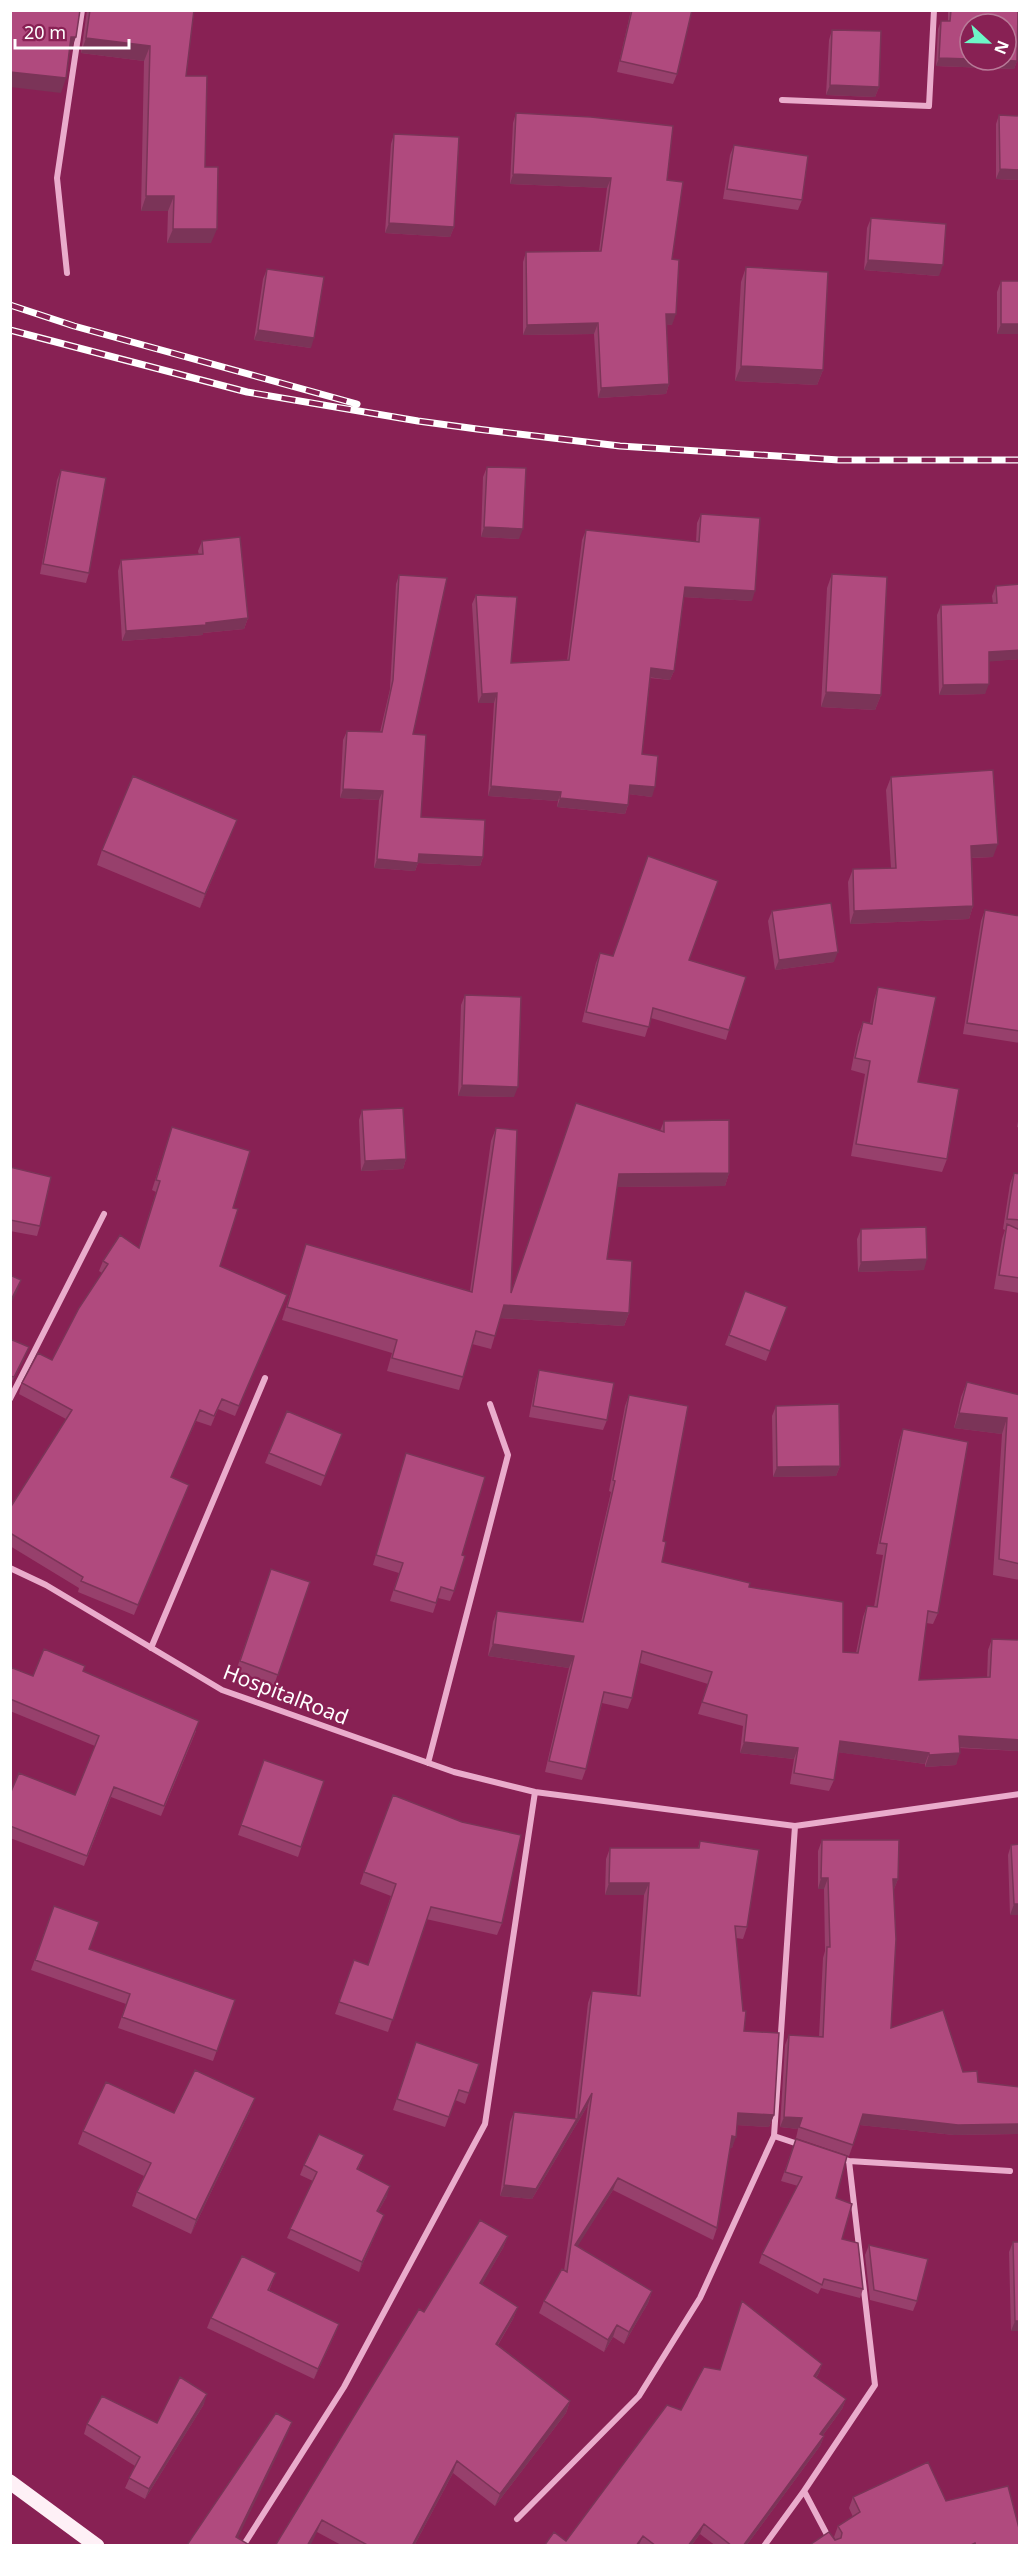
<svg xmlns="http://www.w3.org/2000/svg" width="1030" height="2556" viewBox="0 0 1030 2556" font-family="'Noto Sans',sans-serif">
  <style>
    .lines { fill: none; stroke-linecap: round; stroke-linejoin: round }
    .minor { stroke: #eaaccc; stroke-width: 6 }
    .primary { stroke: #fef0f6; stroke-width: 15 }
    .rail-casing { stroke: #fff; stroke-width: 7 }
    .rail { stroke: #882154; stroke-width: 4.5; stroke-dasharray: 14; stroke-linecap: butt }
    .wall { fill: #97406c }
    .shaded-wall { fill: #7b3458 }
    .building { fill: #b04a7e; stroke: #7b3458; stroke-width: 1.5 }
    .labels { text-anchor: middle; dominant-baseline: central; stroke-width: 4.5; stroke-linejoin: round; paint-order: stroke }
    .street-label { font-size: 21px; fill: #fff; stroke: #882154 }
  </style>
  <rect width="100%" height="100%" fill="#882154"/>
  <g class="lines">
    <path class="minor" d="M782,100L929,106L934,10
      M67,273L57,178L82,10
      M10,1399L104,1214
      M10,1568L46,1585L222,1690L454,1772L535,1792L795,1826L1020,1794
      M151,1648L265,1378
      M428,1763L508,1455L490,1404
      M795,1826L774,2136L801,2145
      M849,2161L1010,2171
      M517,2519L639,2396L700,2298L774,2136
      M243,2546L344,2387L485,2124L535,1792
      M764,2546L804,2491
      M833,2546L804,2491L875,2385L849,2161L840,2158"/>
    <path class="primary" d="M10,2482L97,2546"/>
    <g class="rail-casing">
      <path id="rail" d="M10,305L74,326L357,404
        M10,330L247,392L418,421L477,429L620,446L839,460H1020"/>
    </g>
    <use href="#rail" class="rail"/>
  </g>
  <path class="wall" d="M87,10H194L186,76L205,167L211,243H167L168,211H141L144,61L81,53Z
    M631,10H692L677,74L673,84L617,72Z
    M948,10H1018L1017,61L1014,69L936,66L938,29L941,21H948Z
    M832,30L879,87L875,97L826,95L829,40Z
    M516,113L667,180L672,259V325L666,324L669,384L666,394L598,398L594,334L523,335V262L526,252L599,251L607,188L510,184L513,123Z
    M999,115L1020,116V180L996,179V124Z
    M394,134L454,227L450,237L385,233L391,144Z
    M734,145L802,200L798,210L723,199L730,155Z
    M871,218L939,276L864,270L867,228Z
    M1020,261V334H997V292L1001,281H1018V265Z
    M746,267L823,370L817,385L735,381L741,282Z
    M267,269L311,348L254,340L263,279Z
    M487,467L519,539L481,537L483,477Z
    M61,470L89,573L86,583L40,574L57,480Z
    M701,514L752,601L684,597L674,671L670,680L650,678L642,754L652,797L629,794L628,805L625,814L557,807L558,801L488,796L494,703H478L472,604L476,595L511,663L567,661L582,540L586,530L696,542L697,523Z
    M202,541L248,618L244,629L203,633V635L122,641L118,571L121,560L199,555L198,551Z
    M832,574L881,695L875,710L821,707L827,588Z
    M399,575L421,817L483,857L480,866L418,863L415,871L374,868L379,800L340,798L343,740L347,731L380,732L390,689L396,584Z
    M1020,584V659L989,661L985,694L939,695L937,615L941,605L993,604L992,596L996,586Z
    M891,777L993,857L972,858L973,906L969,919L850,924L848,882L853,869L891,868L886,790Z
    M237,820L200,908L97,865L102,850Z
    M985,910L1020,916V1043L963,1034L981,921Z
    M772,911L834,962L775,970L768,921Z
    M600,953L613,956L689,960L729,1030L726,1040L651,1018L645,1037L582,1022L596,963Z
    M878,987L918,1082L947,1159L942,1172L851,1156L865,1074L851,1070L858,1035L863,1022L870,1023L874,1000Z
    M465,995L514,1097L458,1096L461,1005Z
    M362,1110L406,1159L403,1169L361,1171L359,1120Z
    M1020,1110V1128L1017,1127Z
    M664,1121L729,1173L725,1186L617,1187L607,1259L629,1313L624,1326L500,1318L491,1349L472,1344L463,1377L459,1390L387,1371L392,1353L282,1320L306,1244L470,1291L491,1141L496,1128L511,1292L660,1131Z
    M172,1127L233,1208L220,1266L287,1295L235,1416L218,1409L211,1426L196,1421L171,1477L185,1495L134,1615L78,1592L79,1588L10,1546V1508L66,1419L19,1394L22,1383L52,1360L102,1273L99,1271L103,1261L139,1247L156,1192L152,1190Z
    M10,1167L40,1226L37,1236L10,1231Z
    M1014,1173L1020,1174V1293L994,1289L1002,1239L1005,1230L1003,1229L1010,1184Z
    M861,1229L924,1270L858,1272L857,1239Z
    M745,1291L787,1307L766,1361L725,1345Z
    M10,1339L24,1359L10,1386Z
    M539,1370L607,1420L603,1430L529,1417L536,1380Z
    M967,1382L1020,1395V1580L993,1575L1002,1434L954,1428L961,1397Z
    M629,1395L663,1541L662,1562L749,1587L843,1652L856,1653L863,1617L867,1606L874,1607L883,1555L876,1554L899,1441L903,1429L938,1613L933,1624L926,1623L919,1680L987,1678L988,1650L992,1639L1020,1640V1751L959,1748L956,1765L925,1767V1764L838,1752L834,1780L829,1791L790,1784L794,1759L740,1753L743,1726L698,1714L708,1684L640,1663L632,1698L628,1709L602,1703L586,1769L582,1780L545,1772L569,1668L488,1656L493,1622L497,1611L581,1622L611,1492L609,1491L625,1406Z
    M776,1406L840,1466L836,1476L773,1477L772,1416Z
    M342,1434L321,1486L265,1463L269,1453Z
    M406,1453L462,1555L454,1591L450,1601L438,1598L433,1613L390,1601L399,1573L373,1565Z
    M271,1569L310,1582L274,1685L236,1671Z
    M10,1667L33,1676L83,1671L196,1731L161,1816L111,1797L84,1866L10,1838V1794L75,1795L95,1746L10,1711Z
    M264,1760L324,1781L298,1857L238,1835Z
    M822,1840L898,1879L894,1889L891,2028L978,2082L1020,2087V2134L954,2135L860,2125L849,2156L796,2138L798,2129L780,2127L785,2045L789,2035L819,2037L823,1958L825,1951L824,1889H818V1851Z
    M700,1841L747,1927L743,1939L736,1938L744,2031L774,2115L769,2127L737,2125L732,2148H730L717,2228L713,2240L613,2190L577,2246L652,2291L648,2303L624,2344L613,2337L604,2352L539,2313L544,2301L564,2271L588,2105L532,2199L500,2196L510,2122L514,2112L575,2119L588,2003L592,1991L637,1996L644,1895H605L606,1859L610,1848H698Z
    M1020,1844V1915H1010L1008,1855L1011,1845Z
    M364,1872L502,1923L497,1935L426,1919L388,2032L335,2014L354,1960L368,1965L391,1896L360,1884Z
    M54,1906L89,1949L235,2000L213,2061L118,2028L126,2004L31,1970Z
    M416,2042L479,2064L465,2104L455,2100L445,2127L393,2110Z
    M250,2111L191,2234L132,2206L137,2192L144,2176L78,2144L83,2131L174,2113Z
    M796,2139L836,2198L842,2239L863,2289L860,2298L821,2288L818,2294L759,2263L762,2254L798,2186L781,2181Z
    M364,2155L358,2169L387,2196L378,2212L384,2215L380,2224L359,2272L287,2238L313,2181L300,2175L304,2165Z
    M508,2236L503,2248L482,2284L518,2307L513,2319L498,2345L570,2401L566,2413L495,2506L453,2473L414,2546H343L317,2532L275,2546L424,2312Z
    M1013,2242L1020,2331H1011L1009,2252Z
    M869,2245L917,2301L913,2311L870,2300L865,2255Z
    M276,2273L269,2291L339,2324L335,2334L314,2379L207,2328L211,2318Z
    M822,2364L819,2373L816,2378L846,2399L842,2409L823,2435L824,2436L820,2446L746,2546H716L700,2534L691,2546H544L566,2541L681,2410L719,2370Z
    M204,2404L145,2499L125,2488L135,2466L84,2434L87,2424L157,2423Z
    M853,2497L946,2501L1020,2546H808L836,2540L834,2537L838,2526L853,2517L849,2508Z"/>
  <path class="shaded-wall" d="M71,37H76L70,52L66,51Z
    M86,38L150,46L144,61L81,53Z
    M939,58L970,59V60L1017,61L1014,69L936,66Z
    M10,72L66,78L61,93L10,87Z
    M830,85L879,87L875,97L826,95Z
    M1000,169L1020,170V180L996,179Z
    M513,174L611,178L607,188L510,184Z
    M146,196H174L168,211H141Z
    M389,223L454,227L450,237L385,233Z
    M173,229H217L211,243H167Z
    M868,260L943,265L939,276L864,270Z
    M666,314H676L672,325L662,324Z
    M598,323L594,334L523,335L527,325Z
    M1001,324H1020V334H997Z
    M258,330L314,338L311,348L254,340Z
    M741,366L823,370L817,385L735,381Z
    M669,384L666,394L598,398L601,388Z
    M484,527L523,529L519,539L481,537Z
    M685,587L755,591L752,601L682,597Z
    M248,618L244,629L203,633V635L122,641L126,631Z
    M1020,650V659L985,662L989,652Z
    M651,668L674,671L670,680L648,677Z
    M989,684L985,694L939,695L943,685Z
    M826,692L881,695L875,710L821,707Z
    M497,693L494,703H478L482,694Z
    M630,785L655,787L652,797L627,794Z
    M491,786L561,792L558,801L488,796Z
    M343,789L383,791L379,800L340,798Z
    M560,798L628,805L625,814L557,807Z
    M237,820L231,834L200,908L205,894Z
    M998,844L993,857L967,858L971,846Z
    M419,854L483,857L480,866L418,863L415,871L374,868L377,859Z
    M973,906L969,919L850,924L854,911Z
    M838,952L834,962L775,970L779,960Z
    M462,1085L518,1087L514,1097L458,1096Z
    M406,1159L403,1169L361,1171L365,1161Z
    M729,1173L725,1186L614,1187L619,1174Z
    M927,1259L924,1270L858,1272L861,1262Z
    M21,1280L17,1292L10,1305V1302Z
    M287,1295L283,1306L235,1416L239,1406Z
    M504,1305L629,1313L624,1326L499,1318Z
    M29,1347L24,1359L10,1386L14,1377Z
    M200,1410L196,1421L167,1488L171,1477Z
    M959,1413L1007,1418L1002,1434L954,1428Z
    M840,1466L836,1476L773,1477L777,1467Z
    M189,1485L185,1495L134,1615L138,1605Z
    M493,1644L574,1656L569,1668L488,1656Z
    M959,1736L1020,1740V1751L955,1747Z
    M840,1741L929,1753L925,1764L836,1752Z
    M744,1742L798,1748L794,1759L740,1753Z
    M960,1753L956,1765L925,1767L929,1755Z
    M821,1878H828L824,1889H818Z
    M893,1879H898L894,1889H890Z
    M609,1883H649L644,1895H605Z
    M1014,1904H1020V1915H1010Z
    M592,2093L588,2105L532,2199L500,2196L504,2185L536,2189Z
    M255,2098L250,2111L191,2234L196,2220Z
    M738,2113L774,2115L769,2127L734,2125Z
    M863,2114L1020,2124V2134L954,2135L859,2125Z
    M784,2117L802,2118L798,2129L780,2127Z
    M732,2136L736,2137L732,2148H727Z
    M618,2178L613,2190L571,2257L575,2245Z
    M390,2186L387,2196L373,2221L377,2211Z
    M384,2215L380,2224L359,2272L362,2262Z
    M508,2236L503,2248L476,2295L480,2283Z
    M652,2291L648,2303L624,2344L629,2332Z
    M518,2307L513,2319L491,2356L496,2344Z
    M1015,2321H1020V2331H1011Z
    M339,2324L335,2334L314,2379L318,2369Z
    M617,2325L613,2337L604,2352L608,2340Z
    M822,2364L819,2373L810,2386L814,2376Z
    M207,2394L204,2404L145,2499L149,2489Z
    M846,2399L842,2409L817,2443L820,2434Z
    M570,2401L566,2413L495,2506L500,2494Z
    M292,2422L288,2433L234,2546L236,2537Z
    M824,2436L820,2446L746,2546H743Z
    M457,2461L453,2473L414,2546H412Z
    M322,2520L317,2532L310,2546H307Z
    M704,2524L700,2534L691,2546H688Z
    M643,2536L639,2545L636,2546Z"/>
  <path class="building" d="M10,10H80L76,37H71L66,78L10,72Z
    M90,10H194L186,76H207L205,167H218L217,229H173L174,196H146L150,46L86,38Z
    M632,10H692L677,74L620,61Z
    M951,10H1018L1017,61L994,60H1006V24H970V59L939,58L941,21H950Z
    M832,30L881,31L879,87L830,85Z
    M516,113L591,117L673,126L667,180L683,182L672,259L679,260L676,314H666L669,384L601,388L598,323L527,325L526,252L601,251L611,178L513,174Z
    M999,115L1020,116V170L1000,169Z
    M394,134L459,137L454,227L389,223Z
    M734,145L808,156L802,200L727,189Z
    M871,218L946,224L943,265L868,260Z
    M746,267L828,272L823,370L741,366Z
    M267,269L324,277L314,338L258,330Z
    M1001,281H1020V324H1001Z
    M487,467L526,468L523,529L484,527Z
    M61,470L106,478L89,573L43,564Z
    M701,514L760,518L755,591L685,587L674,671L651,668L642,754L658,756L655,787L630,785L628,805L560,798L561,792L491,786L497,693L482,694L476,595L517,597L511,663L569,660L586,530L699,542Z
    M240,537L248,618L206,623V625L126,631L121,560L203,554L202,541Z
    M832,574L887,577L881,695L826,692Z
    M399,575L447,578L413,734L426,735L421,817L485,820L483,857L419,854L418,863L377,859L383,791L343,789L347,731L382,732L393,680Z
    M1020,584V650L989,652V684L943,685L941,605L997,603L996,586Z
    M993,770L998,844L971,846L973,906L854,911L853,869L896,868L891,777Z
    M133,776L237,820L205,894L102,850Z
    M648,856L718,881L689,960L746,977L729,1030L653,1008L649,1027L586,1012L600,953L613,956Z
    M831,903L838,952L779,960L772,911Z
    M985,910L1020,916V1031L967,1023Z
    M878,987L936,997L918,1082L959,1089L947,1159L856,1144L870,1061L855,1058L863,1022L872,1024Z
    M465,995L521,997L518,1087L462,1085Z
    M576,1103L664,1132V1121L729,1120V1173L619,1174L607,1259L632,1261L629,1313L504,1305L495,1336L476,1331L463,1377L392,1358L397,1340L287,1307L306,1244L472,1292L496,1128L517,1130L511,1293Z
    M403,1108L406,1159L365,1161L362,1110Z
    M172,1127L250,1151L233,1208L238,1209L220,1266L287,1295L239,1406L222,1399L214,1416L200,1410L171,1477L189,1485L138,1605L81,1581L83,1577L10,1533V1508L72,1410L22,1383L38,1353L52,1360L79,1308L108,1264L103,1261L120,1235L139,1248L160,1181L156,1180Z
    M10,1167L51,1177L40,1226L10,1220Z
    M1014,1173L1020,1174V1220L1007,1219Z
    M1007,1224L1020,1230V1278L999,1275Z
    M926,1227L927,1259L861,1262V1229Z
    M10,1275L21,1280L10,1302Z
    M745,1291L787,1307L770,1351L729,1335Z
    M10,1339L29,1347L14,1377L10,1376Z
    M539,1370L614,1383L607,1420L533,1406Z
    M967,1382L1020,1395V1564L999,1559L1007,1418L959,1413Z
    M629,1395L688,1406L663,1541L666,1542L662,1562L750,1583L749,1587L843,1602V1652L858,1653L867,1606L877,1607L887,1544L880,1543L903,1429L968,1442L938,1613L928,1611L919,1680L990,1677L992,1639L1020,1640V1740L959,1736L960,1753L929,1755V1753L840,1741L834,1780L794,1773L798,1748L744,1742L747,1715L702,1702L712,1672L642,1651L632,1698L604,1692L586,1769L549,1761L574,1656L493,1644L497,1611L583,1622L615,1481L613,1480Z
    M839,1404L840,1466L777,1467L776,1406Z
    M287,1411L342,1434L325,1476L269,1453Z
    M406,1453L485,1477L462,1555L465,1556L454,1591L441,1587L436,1603L394,1590L403,1563L376,1555Z
    M271,1569L310,1582L278,1675L240,1661Z
    M44,1649L85,1666L83,1671L199,1721L164,1806L114,1787L87,1856L10,1826V1794L19,1773L75,1795L99,1736L10,1699V1667L33,1676Z
    M264,1760L324,1781L301,1847L241,1825Z
    M393,1795L462,1822L521,1835L502,1923L431,1907L393,2020L339,2002L354,1960L368,1965L396,1884L364,1872Z
    M822,1840H899L898,1879H893L896,1939L891,2028L943,2010L963,2072L977,2071L978,2082L1020,2087V2124L958,2125L863,2114L853,2145L799,2127L802,2118L784,2117L789,2035L823,2037L827,1947H830L828,1878H821Z
    M700,1841L759,1850L747,1927L735,1926L743,2011H746L744,2031L779,2033L774,2115L738,2113L736,2137L732,2136L717,2228L618,2178L575,2245L652,2291L629,2332L617,2325L608,2340L544,2301L562,2269L567,2272L592,2093L578,2118L592,1991L640,1996L649,1883H609L610,1848H699Z
    M1020,1844V1904H1014L1011,1845Z
    M54,1906L99,1922L89,1949L235,2000L217,2051L122,2017L130,1994L35,1960Z
    M416,2042L479,2064L469,2093L459,2090L449,2117L397,2099Z
    M195,2070L255,2098L196,2220L137,2192L151,2163L83,2131L106,2082L174,2113Z
    M514,2112L577,2119L536,2189L504,2185Z
    M319,2134L364,2155L357,2169L390,2186L377,2211L384,2215L362,2262L290,2229L317,2172L304,2165Z
    M796,2139L847,2156L836,2198L852,2204L842,2239L858,2243L863,2289L824,2279L822,2285L762,2254L802,2177L785,2172Z
    M480,2220L508,2236L480,2283L518,2307L496,2344L570,2401L500,2494L457,2461L412,2546H369L322,2520L307,2546H275L419,2309L424,2312Z
    M1013,2242H1020V2321H1015Z
    M869,2245L928,2259L917,2301L874,2290Z
    M242,2256L276,2273L268,2290L339,2324L318,2369L211,2318Z
    M742,2301L822,2364L814,2376L846,2399L820,2434L824,2436L743,2546H732L704,2524L688,2546H656L643,2536L636,2546H544L554,2532L566,2541L667,2405L681,2410L704,2367L720,2370Z
    M180,2377L207,2394L149,2489L129,2478L140,2457L87,2424L102,2396L157,2423Z
    M276,2413L292,2422L236,2537L251,2546H188L187,2545Z
    M928,2462L946,2501L1008,2486L1020,2532V2546H976L975,2543L969,2546H808L829,2532L835,2540L841,2538L842,2533L838,2526L860,2512L853,2497Z"/>
  <g class="labels">
    <g class="street-label">
      <text transform="translate(286 1694) rotate(21)">HospitalRoad</text>
    </g>
  </g>
  <rect width="1030" height="2556" fill="none" stroke="#ffffff" stroke-width="24"/>
  <g transform="translate(988 42) rotate(112)"><circle r="28" fill="#882154" stroke="#b87a98" stroke-width="1.5"/>
  <path d="M0-4.5L10 22L0 15L-10 22Z" fill="#6df7c7"/>
  <text y="-9" font-size="16" font-weight="bold" text-anchor="middle" fill="#ffffff">N</text>
  </g>
  <path d="M15 39v9h114v-9" fill="none" stroke="#ffffff" stroke-width="3"/>
  <text x="24" y="39" font-size="18" fill="#ffffff" stroke="#882154" stroke-width="4.5" paint-order="stroke">20 m</text>
</svg>
